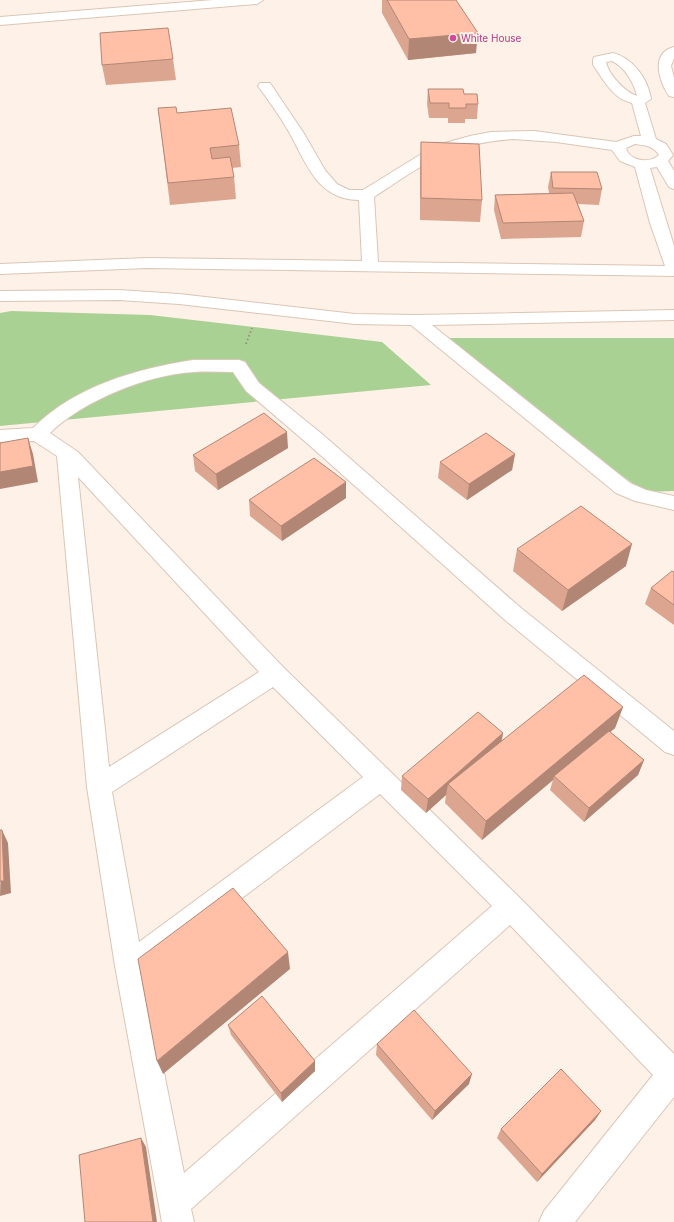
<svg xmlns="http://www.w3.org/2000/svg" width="674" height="1222" viewBox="0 0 674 1222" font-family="Inter,sans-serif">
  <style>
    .green { fill: #a9d194 }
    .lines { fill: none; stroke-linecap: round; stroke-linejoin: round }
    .minor-casing { stroke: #dac6b6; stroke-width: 2 }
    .path { stroke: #978d86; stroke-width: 2; stroke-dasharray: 1.5 2.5; stroke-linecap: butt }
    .minor { fill: #fff; fill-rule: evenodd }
    .wall { fill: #dba590 }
    .shaded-wall { fill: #b28675 }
    .building { fill: #ffc0a7; stroke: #b28675 }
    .hotel-dot { fill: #d1479c; stroke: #fef1e8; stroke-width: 1.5 }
    .labels { text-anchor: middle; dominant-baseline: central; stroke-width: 4; stroke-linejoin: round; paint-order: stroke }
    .far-hotel-label { font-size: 10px; fill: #b23c85; stroke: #fef1e8; text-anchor: start }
  </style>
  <rect width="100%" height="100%" fill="#fef1e8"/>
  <path class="green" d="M11,311L150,315L382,342L431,385L0,426V313Z
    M428,338H674V491L645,492Z"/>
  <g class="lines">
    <g class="minor-casing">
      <path id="minor" d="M213,0H263L257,4L0,25V17Z
        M674,47V58L671,66L674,78V97L669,96C659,81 650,53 674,47Z
        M613,53C633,58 648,79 651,99L645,103L656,139L666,144L673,155L668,161L674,171V189L669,187L657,167L650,168L674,246V276L147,268L0,274V264L147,258L362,261L359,200C317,200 306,162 289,132C280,116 269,101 258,86L260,83H270L303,132L325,170L337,184L349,190H363L423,153L445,143L470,136L491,132L534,131L616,142L634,136H641L632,103C613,99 604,80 593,65V60L594,57ZM612,61C625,67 634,83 637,96C625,92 608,74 606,62ZM513,139L556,142L612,150L620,161L635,167L650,223L665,266L378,262L374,197C424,164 450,143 513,139ZM635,144C644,145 654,146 659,155C650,164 629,161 626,148Z
        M119,290L179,294L355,314L415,315L674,310V320L432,325L630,483L646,490L674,496V510L635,501L616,493L411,325L355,324L179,304L119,300L0,301V291Z
        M193,360H239L245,362L259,383L322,434L521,608L674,731V755L665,752L505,620L308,444L246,391L233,372C220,372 207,371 194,372C149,374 82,401 50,433L78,452L283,667L520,898L674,1054V1097L575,1222H539L544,1211L653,1075L510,925L191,1209L194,1222H162L115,966L87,787L57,456L34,441L0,442V430L33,428C75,386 136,369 193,360ZM78,477L259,672L109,767ZM273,687L363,777L139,942L112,792ZM380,794L492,906L184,1173L144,972Z"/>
    </g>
    <path class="path" d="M246,344L252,328"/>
    <use href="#minor" class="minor"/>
  </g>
  <path class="wall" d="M382,0H456L476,53L408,60L382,13Z
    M173,59L176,80L106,85L102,65Z
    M428,89L464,94L478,104L477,119H465V123H448V118H429L427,104Z
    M158,108L177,113L239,145L241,167L232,168L234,177L236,199L170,205Z
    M421,142L482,200L480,222L420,220V164Z
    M551,172L602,189L599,205L578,204L584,221L581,237L501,239L494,210L495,195L549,193L548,187Z
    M288,448L218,490L195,471L193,455Z
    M515,454L512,470L467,500L438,478L440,462Z
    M346,498L282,541L250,516L249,500Z
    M517,549L626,566L562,611L513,571Z
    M674,572V625L645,604L651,588Z
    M623,707L615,728L610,732L644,760L638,775L584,822L550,790L553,780L482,840L445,803L446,795L426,813L401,790L402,776L503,733L502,741Z
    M228,1025L315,1061V1071L282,1102L231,1035Z
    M377,1044L469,1084L432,1120L376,1055Z
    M601,1111L595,1120L537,1182L497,1138L501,1129Z"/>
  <path class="shaded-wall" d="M478,33L476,53L408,60L409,39Z
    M287,432L288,448L218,490L216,474Z
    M28,438L33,454L38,482L0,489V472Z
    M515,454L512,470L467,500L469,484Z
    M346,482V498L282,541L281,526Z
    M632,544L626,566L562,611L568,590Z
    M623,707L615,728L556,778L554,776L553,780L482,840L486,821Z
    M503,733L500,747L448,784L446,795L426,813L428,799Z
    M644,760L638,775L584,822L589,808Z
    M2,830L8,843L11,893L0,896Z
    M288,952L290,969L163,1074L157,1061Z
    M315,1061V1071L282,1102L281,1093Z
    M472,1074L469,1084L432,1120L435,1111Z
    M601,1111L595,1120L537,1182L542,1174Z
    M141,1138L146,1147L157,1222H153Z"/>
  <path class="building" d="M387,0H456L478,33L409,39Z
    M168,28L173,59L102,65L100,33Z
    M428,89H463L464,94H477L478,104H466V108H449V103H430Z
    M176,107L177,113L231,108L239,145L210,148L212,159L230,157L234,177L168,183L158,108Z
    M421,142L479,144L482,200L421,198Z
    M551,172H597L602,189L553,188Z
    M573,193L584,221L503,223L495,195Z
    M264,413L287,432L216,474L193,455Z
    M486,433L515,454L469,484L440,462Z
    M28,438L33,466L0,472V443Z
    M314,458L346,482L281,526L249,500Z
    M581,506L632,544L568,590L517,549Z
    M672,571L674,572V605L651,588Z
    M584,675L623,707L486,821L448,784Z
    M478,712L503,733L428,799L402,776Z
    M609,731L644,760L589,808L554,776Z
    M0,830H2L4,881H0Z
    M233,888L288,952L157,1061L138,959Z
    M262,996L315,1061L281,1093L228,1025Z
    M414,1010L472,1074L435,1111L377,1044Z
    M561,1069L601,1111L542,1174L501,1129Z
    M141,1138L153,1222H85L79,1155Z"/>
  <circle class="hotel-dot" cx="453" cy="38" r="4"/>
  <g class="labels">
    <g class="far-hotel-label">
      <text x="461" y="38">White House</text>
    </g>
  </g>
</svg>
